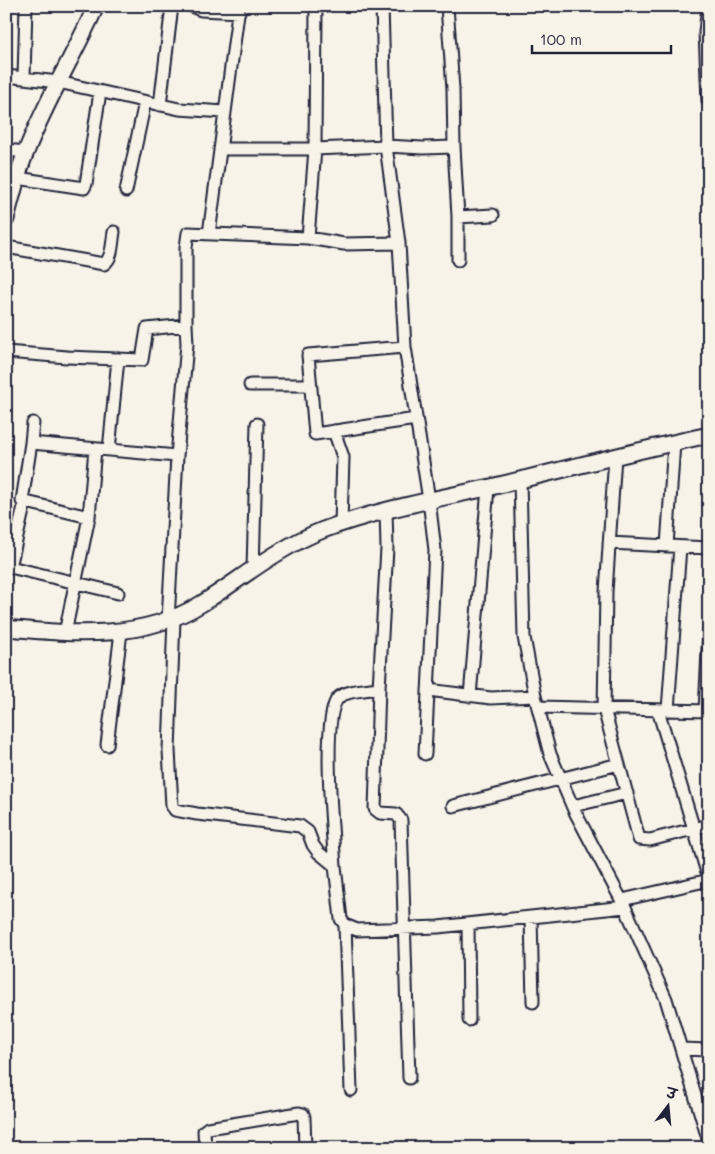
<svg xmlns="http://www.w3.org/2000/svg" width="715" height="1154" viewBox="0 0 715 1154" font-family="Mali,'Playpen Sans Deva',sans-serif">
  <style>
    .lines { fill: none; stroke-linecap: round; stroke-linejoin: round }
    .street-casing { stroke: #22223b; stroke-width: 15 }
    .secondary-casing { stroke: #22223b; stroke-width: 19 }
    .street { stroke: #f7f3e8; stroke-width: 11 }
    .secondary { stroke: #f7f3e8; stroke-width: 15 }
  </style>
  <rect width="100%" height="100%" fill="#f7f3e8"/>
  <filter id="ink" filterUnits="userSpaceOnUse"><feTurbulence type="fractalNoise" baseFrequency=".02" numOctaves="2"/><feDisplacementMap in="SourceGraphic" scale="10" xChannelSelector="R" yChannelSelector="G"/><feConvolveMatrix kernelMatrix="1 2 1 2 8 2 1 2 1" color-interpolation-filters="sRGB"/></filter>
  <g filter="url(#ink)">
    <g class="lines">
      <g class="street-casing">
        <path id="street" d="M191,6L201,10L239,12
          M382,6L386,146L399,243L405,347L429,500L435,550L425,754
          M447,6L453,89L454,147
          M6,76L58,82L179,109L225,112
          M24,77L26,6
          M708,101L705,32L708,6
          M160,105L172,6
          M220,149H315L386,146L423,148L454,147L458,217L493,215
          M6,150L26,152
          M17,178L84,188L86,184L100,92
          M126,191L145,102
          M458,217V260
          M209,234L239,6
          M308,238L315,149L316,6
          M6,247L104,264C113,258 112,242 114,232
          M405,347L308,355L315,434L416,419
          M6,352L67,357L142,360L147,329L186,325V247L188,233L308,238L344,244L399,243
          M250,385H310
          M33,423L31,443L177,456
          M334,431L343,457L341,524
          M31,443L22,501L89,517L95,449
          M109,450L118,359
          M615,456L606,592L604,709L639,839L650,840L709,825
          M520,480L524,637L535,696L550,754L574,810L625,907
          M609,543L709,548
          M667,546L674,443
          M6,566L10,567L25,502
          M10,567L118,593
          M253,569L257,424
          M174,619L169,750L172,806L175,810L197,814L300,826L308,832L313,845L318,852L335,866L341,919L345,925L357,930L438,927L625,907L666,999L709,1142
          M168,621L177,456L187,344L186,325
          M65,633L89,517
          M379,688L375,809L380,813L396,814L401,820L409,1078
          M428,690L491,698L535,696
          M470,696L488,488
          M538,707L709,711
          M658,710L709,879
          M668,710L680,547
          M705,711L709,631
          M107,745L121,632
          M453,806L619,764
          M573,806L627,793
          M335,866C333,837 321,717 338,698C346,690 368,690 379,688L387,548L386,510
          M622,900L709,880
          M531,917L533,1002
          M468,924L469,1020
          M345,925L351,1090
          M681,1049L709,1050
          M205,1148L204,1131L208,1128L299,1113L303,1114L304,1117L305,1148"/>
      </g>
      <g class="secondary-casing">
        <path id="secondary" d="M6,219C12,196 17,174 26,152C45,102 74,56 96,6
          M6,628C73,634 141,641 201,604C241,579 279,547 323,530C379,509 438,499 495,486C567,469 637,450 709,435"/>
      </g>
      <use href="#street" class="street"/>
      <use href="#secondary" class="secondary"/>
    </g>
  </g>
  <rect width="715" height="1154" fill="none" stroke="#f7f3e8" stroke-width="25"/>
  <rect x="12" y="12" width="690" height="1129" fill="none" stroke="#22223b" stroke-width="2" filter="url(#ink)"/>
  <g transform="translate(668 1106) rotate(16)" stroke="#f7f3e8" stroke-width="4" paint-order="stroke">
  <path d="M0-4L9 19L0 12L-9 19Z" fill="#22223b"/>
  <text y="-8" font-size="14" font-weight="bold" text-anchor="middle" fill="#22223b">उ</text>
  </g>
  <path d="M532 45v8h139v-8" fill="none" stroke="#22223b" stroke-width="2.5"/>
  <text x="540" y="45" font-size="15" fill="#22223b" stroke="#f7f3e8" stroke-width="4" paint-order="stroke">100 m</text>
</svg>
